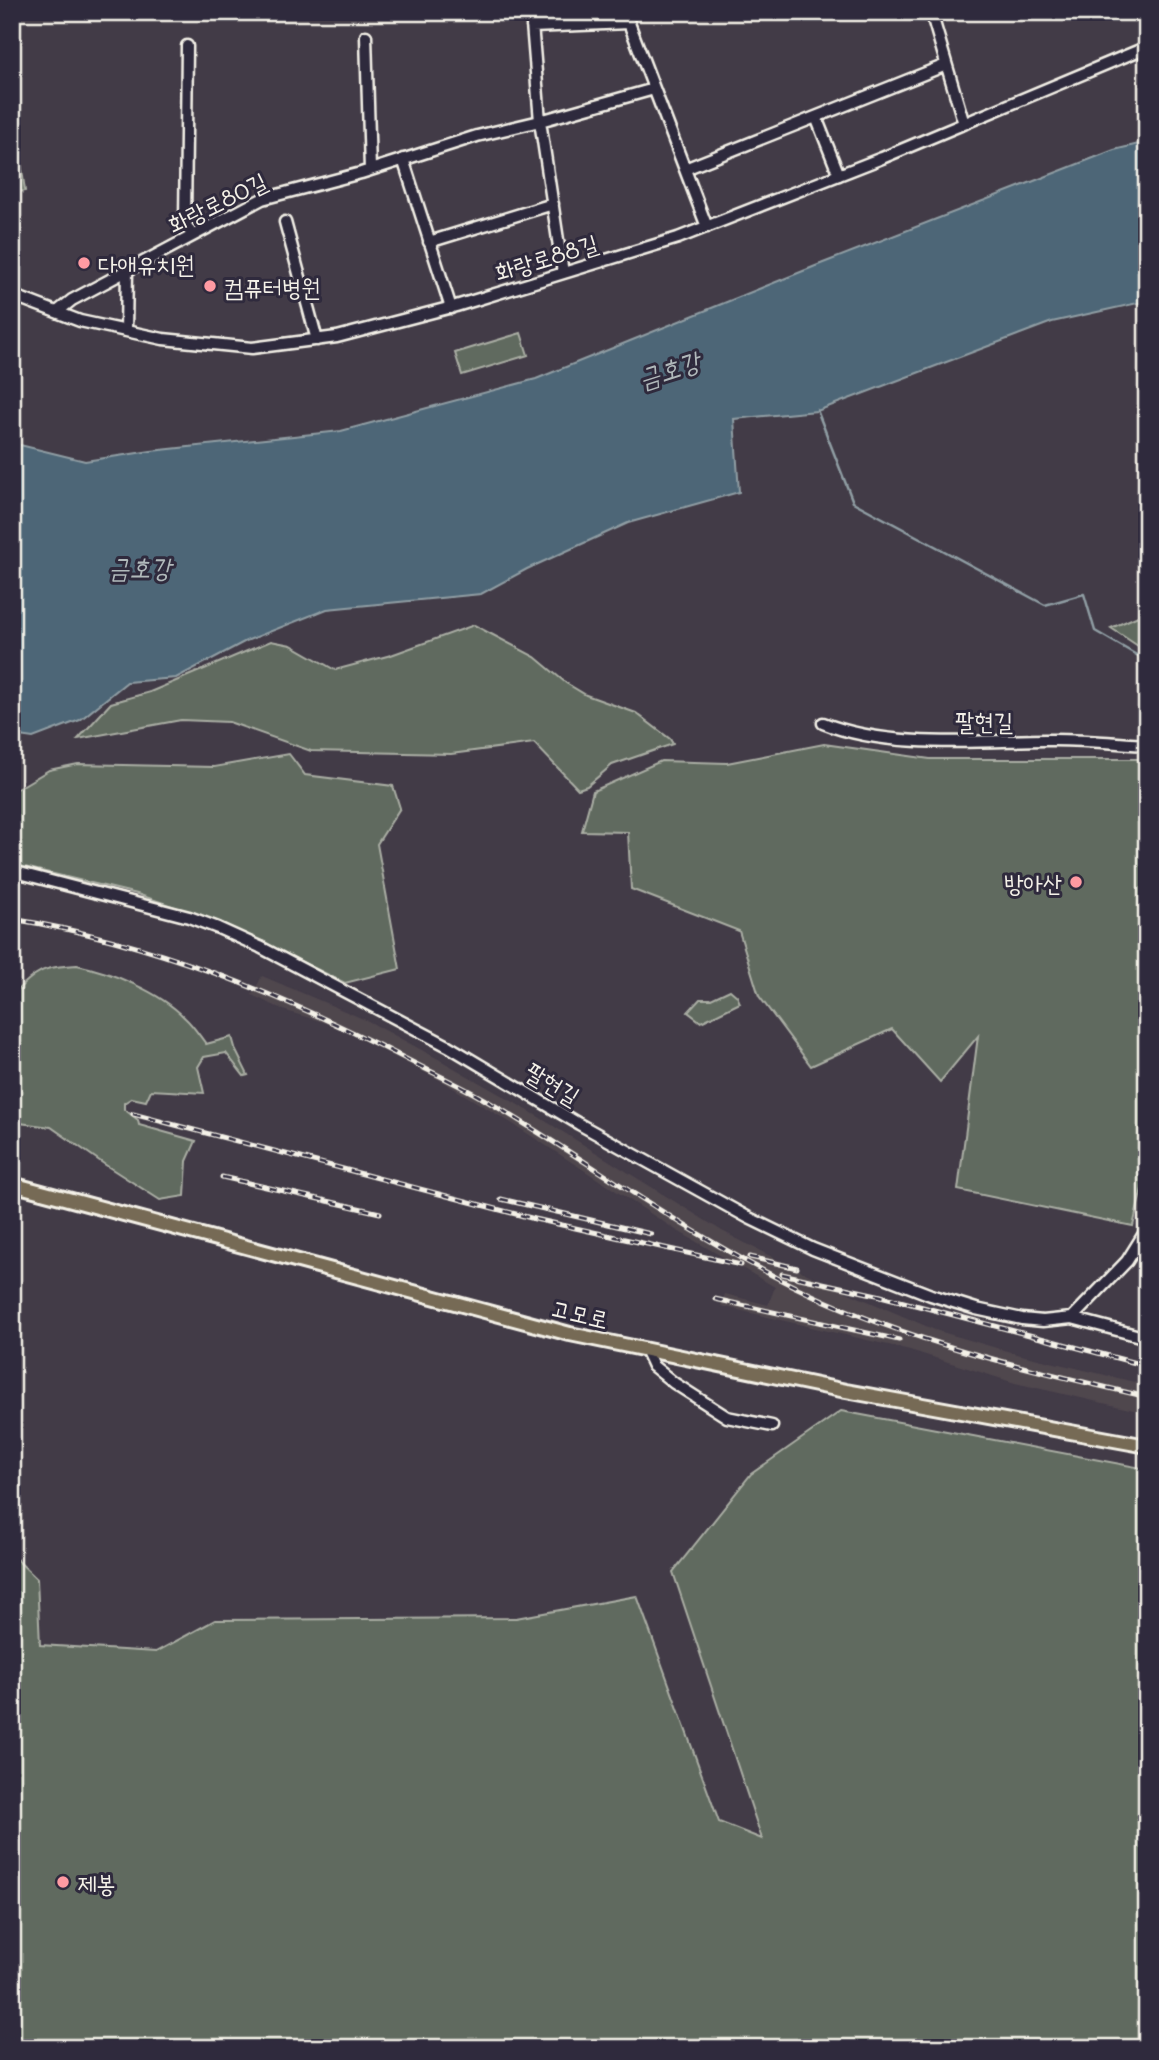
<svg xmlns="http://www.w3.org/2000/svg" width="1159" height="2060" viewBox="0 0 1159 2060" font-family="Mali,'Poor Story',sans-serif">
  <style>
    .built { fill: #50474e }
    .green { fill: #606a5f; stroke: #aaaea4; stroke-width: 2 }
    .water { fill: #4d6677; stroke: #909ea4; stroke-width: 2 }
    .lines { fill: none; stroke-linecap: round; stroke-linejoin: round }
    .stream { stroke: #909ea4; stroke-width: 2.5 }
    .minor-casing { stroke: #f4f1e8; stroke-width: 15 }
    .major-casing { stroke: #f4f1e8; stroke-width: 18 }
    .minor { stroke: #2f2a3d; stroke-width: 10 }
    .major { stroke: #766a55; stroke-width: 12 }
    .rail-casing { stroke: #f4f1e8; stroke-width: 5 }
    .rail { stroke: #2f2a3d; stroke-width: 2.5; stroke-dasharray: 8; stroke-linecap: butt }
    .poi-dot { fill: #ff9aa2; stroke: #2f2a3d; stroke-width: 2.5 }
    .labels { text-anchor: middle; dominant-baseline: central; stroke-width: 6; stroke-linejoin: round; paint-order: stroke }
    .street-label { font-size: 24px; fill: #f4f1e8; stroke: #2f2a3d }
    .poi-label { font-size: 24px; fill: #f4f1e8; stroke: #2f2a3d; text-anchor: start }
    .water-label { font-size: 26px; font-style: italic; fill: #b1b9bb; stroke: #2f2a3d }
  </style>
  <rect width="100%" height="100%" fill="#423b47"/>
  <filter id="ink" filterUnits="userSpaceOnUse"><feTurbulence type="fractalNoise" baseFrequency=".0143" numOctaves="2"/><feDisplacementMap in="SourceGraphic" scale="14" xChannelSelector="R" yChannelSelector="G"/><feConvolveMatrix kernelMatrix="1 2 1 2 8 2 1 2 1" color-interpolation-filters="sRGB"/></filter>
  <g filter="url(#ink)">
    <path class="built" d="M262,976L368,1021L440,1060L534,1114L722,1231L766,1254L828,1284L935,1330L1017,1354L1147,1385V1413L1015,1383L910,1350L721,1306L725,1294L768,1305L775,1287L676,1230L513,1124L438,1079L347,1032L323,1022L286,1011L252,995Z"/>
    <path class="green" d="M19,148L25,191L12,193V149Z
      M521,333L528,355L462,375L455,353Z
      M1147,612V652L1111,628Z
      M474,625L535,657L566,683L586,695L636,713L670,739L673,744L612,765L587,786L578,789L534,743L451,754L311,751L229,722L181,720L78,739L111,703L150,692L271,641L291,645L335,670L391,655Z
      M824,744L930,759H1147V1168L1133,1226L958,1190L978,1036L940,1082L892,1029L811,1066L759,996L739,931L631,889L628,832L582,831L593,791L661,761L727,763Z
      M289,754L305,775L393,786L400,808L377,844L400,969L345,983L222,923L137,894L12,864V792L49,770L78,764L214,767Z
      M77,965C111,972 160,992 185,1018C193,1025 199,1035 206,1044L232,1037L236,1051L248,1075L244,1076L226,1053L204,1057L198,1067L204,1093L151,1090L146,1101L132,1098L124,1103V1109L138,1120L139,1125L196,1141L187,1161L185,1196L160,1200L104,1164L51,1127L12,1122V995C38,970 41,967 77,965Z
      M730,990L737,996L740,1003L701,1022L688,1012L700,999H711Z
      M841,1411L1147,1469V2048H12V1555L37,1579L40,1645L156,1652L215,1620L516,1618L637,1596L719,1822L762,1839L673,1572L751,1474Z"/>
    <path class="water" d="M1147,142V301L1052,322L817,411L734,419L739,492L628,523L527,569L481,594L327,609L246,641L176,678L127,682L80,720L33,738L12,735V443L85,461L151,451L341,431L536,379L818,265L1114,150Z"/>
    <g class="lines">
      <path class="stream" d="M817,410L853,502L1045,605L1084,594L1095,631L1147,661"/>
      <g class="minor-casing">
        <path id="minor" d="M931,12L964,124
          M532,27L629,23L707,227
          M366,36L370,170
          M187,46L185,223L192,235
          M816,117L839,175
          M403,159L451,308
          M685,169L946,65
          M285,222L317,340
          M429,242L553,204
          M563,273L540,121L654,89
          M12,295L80,321L163,339L252,348L337,337L456,306L678,238L882,158L1147,47
          M57,312L72,300L262,199L361,173L477,136L540,121L531,12
          M126,331L127,271
          M823,723C887,749 977,741 1045,740C1079,739 1113,743 1147,745
          M12,871L189,917L218,928L260,947L448,1046L579,1124L749,1218L813,1249L931,1295L976,1309L1022,1319L1043,1321L1072,1318L1147,1338
          M1072,1318L1127,1261L1147,1229
          M645,1349L653,1366L674,1383L727,1417L772,1426"/>
      </g>
      <g class="major-casing">
        <path id="major" d="M12,1184L570,1334L846,1391L1147,1446"/>
      </g>
      <use href="#minor" class="minor"/>
      <use href="#major" class="major"/>
      <g class="rail-casing">
        <path id="rail" d="M12,919C152,941 285,996 410,1061C435,1074 462,1086 487,1101C594,1164 695,1240 808,1293C915,1344 1032,1370 1147,1397
          M133,1114L535,1219L741,1265
          M222,1177L380,1213
          M501,1199L651,1234
          M750,1257L797,1268
          M782,1274L877,1295L1147,1366
          M715,1299L899,1340"/>
      </g>
      <use href="#rail" class="rail"/>
    </g>
  </g>
  <g class="poi-dot">
    <circle cx="84" cy="263" r="7"/>
    <circle cx="210" cy="286" r="7"/>
    <circle cx="1076" cy="882" r="7"/>
    <circle cx="63" cy="1882" r="7"/>
  </g>
  <g class="labels">
    <g class="street-label">
      <text transform="translate(217 202) rotate(-26)">화랑로80길</text>
      <text transform="translate(546 257) rotate(-17)">화랑로88길</text>
      <text x="984" y="720">팔현길</text>
      <text transform="translate(553 1083) rotate(31)">팔현길</text>
      <text transform="translate(580 1313) rotate(13)">고모로</text>
    </g>
    <g class="poi-label">
      <text x="98" y="263">다애유치원</text>
      <text x="224" y="286">컴퓨터병원</text>
      <text x="1062" y="882" text-anchor="end">방아산</text>
      <text x="77" y="1882">제봉</text>
    </g>
    <g class="water-label">
      <text transform="translate(669 369) rotate(-18)">금호강</text>
      <text x="140" y="567">금호강</text>
    </g>
  </g>
  <rect width="1159" height="2060" fill="none" stroke="#2f2a3d" stroke-width="42"/>
  <rect x="21" y="21" width="1117" height="2018" fill="none" stroke="#f4f1e8" stroke-width="2.5" filter="url(#ink)"/>
</svg>
